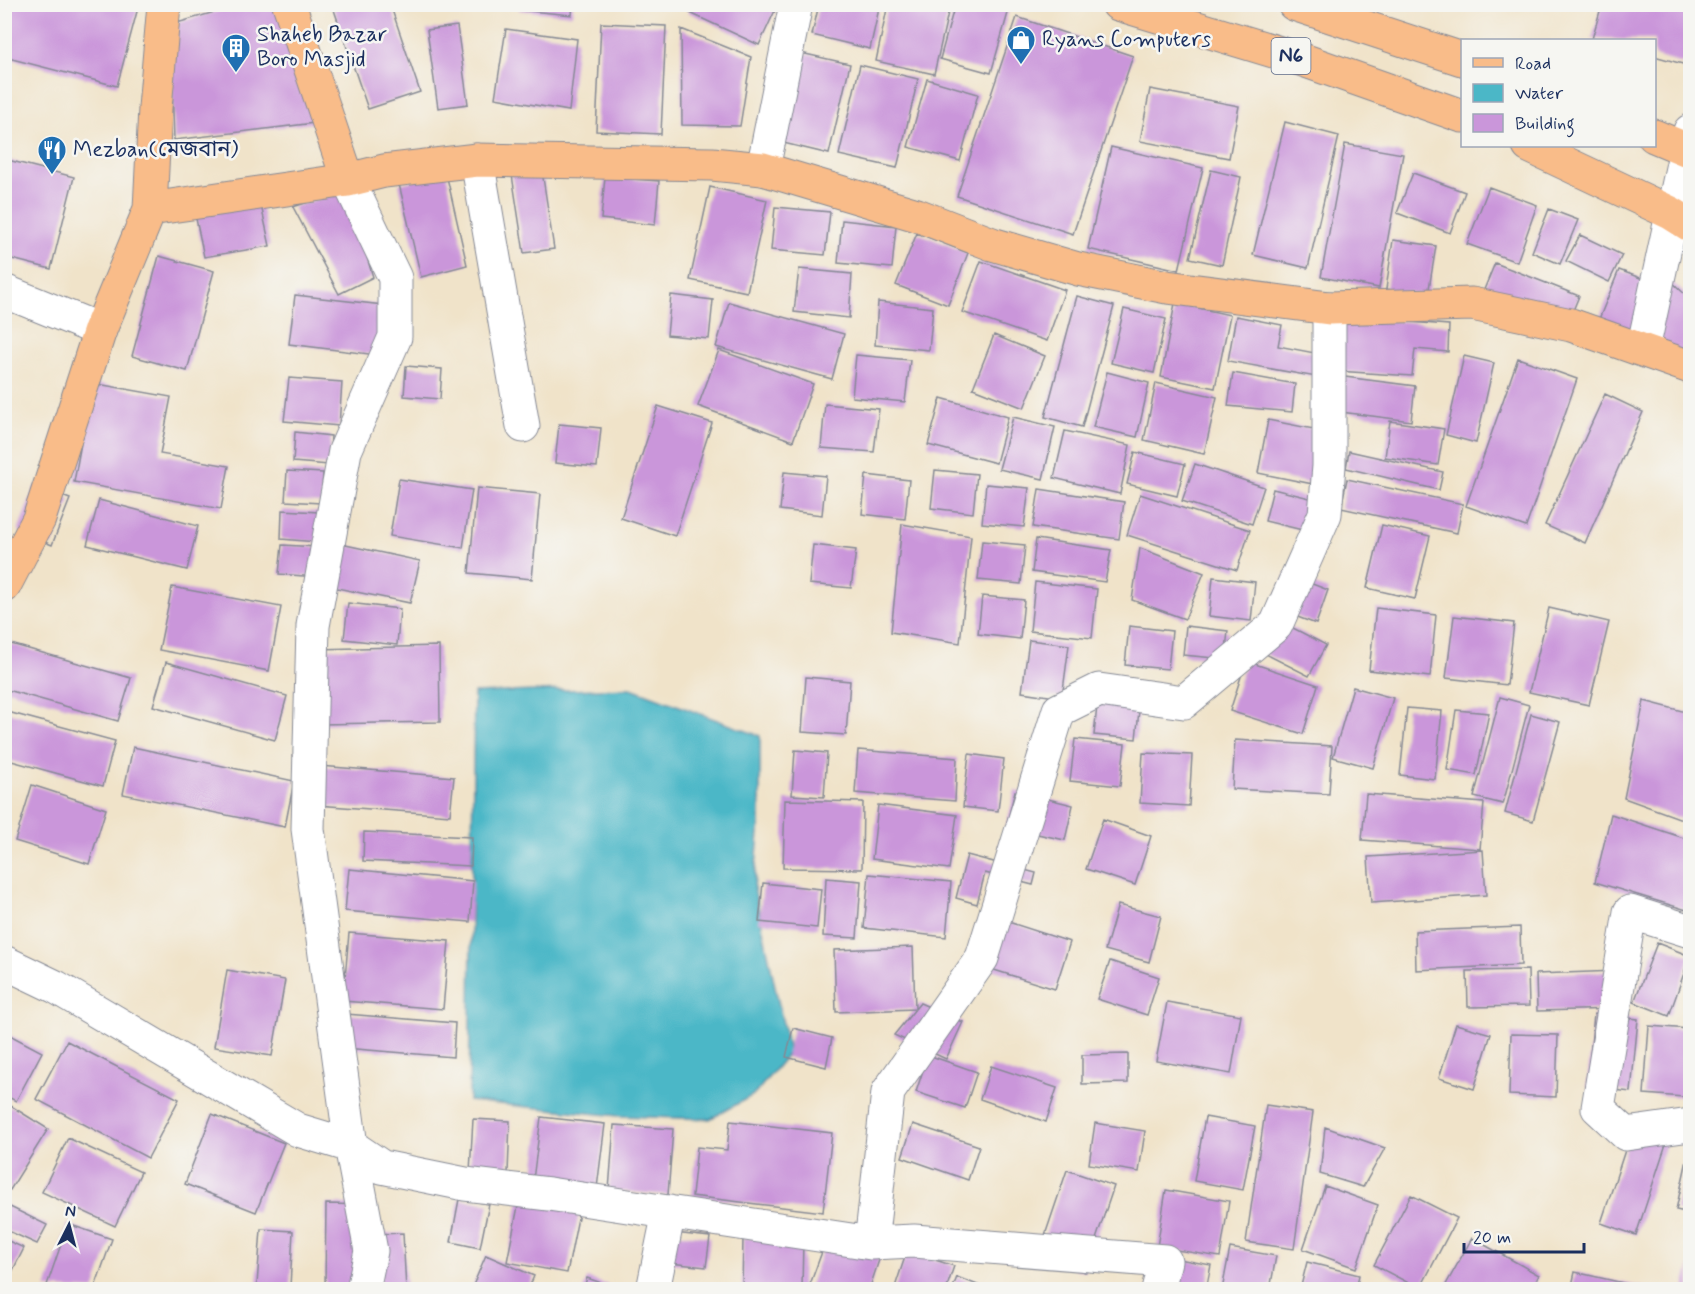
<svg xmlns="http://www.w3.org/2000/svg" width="1695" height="1294" viewBox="0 0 1695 1294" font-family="Mynerve,'Noto Sans Bengali',sans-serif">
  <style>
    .water { fill: #4bb7c7; stroke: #337392; stroke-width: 1.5 }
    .building { fill: #ca96da }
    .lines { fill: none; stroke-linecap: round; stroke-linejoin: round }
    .minor-casing { stroke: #868994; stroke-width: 35 }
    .major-casing { stroke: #868994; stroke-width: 35 }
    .highway-casing { stroke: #868994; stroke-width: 35 }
    .minor { stroke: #fff; stroke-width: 33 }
    .major { stroke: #f9bc89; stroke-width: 33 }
    .highway { stroke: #f9bc89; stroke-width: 33 }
    .labels { text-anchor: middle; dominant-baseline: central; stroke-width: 5; stroke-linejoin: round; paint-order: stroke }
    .shield { fill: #f6f6f2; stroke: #5d6b8a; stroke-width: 1.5 }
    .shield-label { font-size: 21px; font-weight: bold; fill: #1b2f5e }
    .poi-label { font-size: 22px; fill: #1b2f5e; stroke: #f6f6f2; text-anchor: start }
  </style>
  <rect width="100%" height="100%" fill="#f6f6f2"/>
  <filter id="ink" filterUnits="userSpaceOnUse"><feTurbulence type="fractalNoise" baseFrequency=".0167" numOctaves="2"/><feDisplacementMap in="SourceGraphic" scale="12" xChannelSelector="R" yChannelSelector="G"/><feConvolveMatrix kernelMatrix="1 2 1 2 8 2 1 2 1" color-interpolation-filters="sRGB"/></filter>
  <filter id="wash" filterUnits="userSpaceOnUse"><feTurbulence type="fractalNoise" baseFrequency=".008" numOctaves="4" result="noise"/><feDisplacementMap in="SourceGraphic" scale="24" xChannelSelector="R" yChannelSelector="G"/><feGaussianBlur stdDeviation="1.35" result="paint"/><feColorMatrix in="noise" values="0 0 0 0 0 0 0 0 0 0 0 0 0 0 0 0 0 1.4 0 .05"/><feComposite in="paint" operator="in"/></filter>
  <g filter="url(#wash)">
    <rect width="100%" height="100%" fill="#f0e3c9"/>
    <path class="water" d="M631,688L760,736V822L754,888L789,1052L755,1094L710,1119L619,1116L469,1101L474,693Z"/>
    <g id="blocks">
      <path class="building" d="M4,4H139L117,86L4,57Z
        M242,4H279L314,123L174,140L170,25Z
        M332,4H390L420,92L368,109Z
        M519,4H573L572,15L519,10Z
        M691,4H778L759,45L688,12Z
        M819,4H880L870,49L812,35Z
        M888,4H950L934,74L876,61Z
        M955,4L1010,6L991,73L940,59Z
        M1602,4H1690V66L1654,56V40L1592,39Z
        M1017,17L1133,56L1073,234L957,196Z
        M601,23L666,26L661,134L596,131Z
        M457,26L468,104L438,108L427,30Z
        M506,29L577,39L569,111L495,98Z
        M681,29L751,57L740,126L682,125Z
        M792,51L850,64L829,154L771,140Z
        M860,65L918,79L897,168L839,155Z
        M927,79L978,94L960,161L908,147Z
        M1150,89L1239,106L1229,158L1140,141Z
        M1285,122L1339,136L1308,268L1253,255Z
        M1345,144L1403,154L1379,288L1321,277Z
        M1111,147L1203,168L1179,270L1088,249Z
        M4,159L74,177L51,269L4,257Z
        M1211,170L1241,177L1222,265L1190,258Z
        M542,171L554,249L524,253L512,175Z
        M446,173L467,265L421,277L399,184Z
        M1413,173L1465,192L1450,233L1397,213Z
        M605,177L659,181L655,225L601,219Z
        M710,187L767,200L747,292L690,280Z
        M1489,187L1537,205L1517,262L1467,244Z
        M346,190L373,277L339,294L293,207Z
        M261,205L270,246L204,257L195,214Z
        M775,207L830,212L825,255L771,250Z
        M1549,209L1578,220L1560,264L1532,252Z
        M842,220L896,226L892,268L838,263Z
        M917,233L968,253L948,305L896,285Z
        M1580,235L1622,255L1609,282L1566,261Z
        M1393,240L1436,246L1428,295L1386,289Z
        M159,256L214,271L187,371L132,356Z
        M981,261L1065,290L1047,341L962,312Z
        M1495,263L1579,296L1565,330L1481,297Z
        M799,269L852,274L849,318L794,312Z
        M1619,270L1651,282L1629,336L1597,324Z
        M1671,281L1690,299V363L1649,345Z
        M295,295L383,305L377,355L289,344Z
        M671,295L713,300L709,339L667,335Z
        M1077,296L1114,306L1082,427L1045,417Z
        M729,302L844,334L832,379L716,347Z
        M878,302L933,308L929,350L875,345Z
        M1175,303L1230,315L1215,388L1161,377Z
        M1124,309L1166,319L1154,373L1111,363Z
        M1236,316L1282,325L1278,346L1320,354L1316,377L1228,361Z
        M1340,317L1449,325L1448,352L1415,349L1412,376L1337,371Z
        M994,335L1045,356L1024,408L973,388Z
        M719,350L813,384L793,441L698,406Z
        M856,355L910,360L905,402L852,397Z
        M1464,356L1494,363L1476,443L1446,435Z
        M1518,358L1577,379L1526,527L1466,506Z
        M406,366L442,369L440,399L404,396Z
        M1107,372L1149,383L1137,437L1093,427Z
        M1233,373L1295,384L1292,412L1228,406Z
        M1337,376L1415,386L1411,421L1333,411Z
        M289,378L342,382L339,426L284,421Z
        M92,383L171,397L160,454L229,466L221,509L74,482Z
        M1156,383L1217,397L1204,454L1144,440Z
        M1605,394L1643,412L1585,543L1545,525Z
        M941,398L1008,417L996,463L928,445Z
        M825,404L879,409L874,452L821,448Z
        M658,406L712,423L675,536L621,518Z
        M1013,417L1055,427L1043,479L999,469Z
        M1268,420L1324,431L1313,484L1258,473Z
        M1390,421L1444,429L1438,465L1385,457Z
        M559,424L601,428L597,467L555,463Z
        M1065,431L1130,445L1120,494L1054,478Z
        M295,432L331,436L329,465L293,462Z
        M1349,451L1443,472L1439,490L1346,468Z
        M1135,452L1185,464L1177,496L1127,484Z
        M1195,464L1264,487L1252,524L1182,501Z
        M935,470L977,474L973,513L931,508Z
        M287,471L323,473L321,503L285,501Z
        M784,472L826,476L822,515L780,510Z
        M866,475L909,480L905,519L862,514Z
        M399,479L472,490L463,548L390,536Z
        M1347,479L1463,504L1457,533L1341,508Z
        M986,484L1029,488L1024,527L982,523Z
        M35,486L70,499L52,545L18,531Z
        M477,488L540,494L532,579L469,573Z
        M1039,489L1124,502L1119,539L1033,527Z
        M1273,489L1322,501L1315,533L1265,521Z
        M1140,494L1250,530L1237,570L1127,535Z
        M99,500L198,526L187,570L87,545Z
        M282,510L319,512L317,542L281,539Z
        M902,524L971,536L960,643L891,632Z
        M1382,525L1430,536L1415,599L1367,588Z
        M1036,539L1111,550L1105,582L1032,572Z
        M982,541L1025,545L1021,584L978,580Z
        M341,544L420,561L410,603L332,587Z
        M282,545L318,547L316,577L279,574Z
        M813,545L856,550L851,588L809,584Z
        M1140,548L1204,573L1185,619L1132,600Z
        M1286,574L1328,590L1316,624L1274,608Z
        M1213,577L1255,582L1251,621L1209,616Z
        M1035,582L1097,589L1092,638L1030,631Z
        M172,587L281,607L269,671L159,650Z
        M982,596L1024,600L1020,639L978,634Z
        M348,603L400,609L397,645L344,639Z
        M1376,608L1436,615L1430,677L1369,670Z
        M1549,608L1609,622L1589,705L1529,692Z
        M1264,613L1326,645L1309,676L1248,645Z
        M1454,616L1514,623L1507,685L1446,678Z
        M1129,626L1172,631L1168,669L1125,665Z
        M1186,626L1228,631L1225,659L1183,655Z
        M1029,640L1069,645L1062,698L1022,692Z
        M4,642L131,678L118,721L4,689Z
        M439,646L440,722L319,724L317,649Z
        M1246,661L1318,685L1303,734L1230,711Z
        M166,662L287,696L275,740L153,706Z
        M806,677L850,681L846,735L802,732Z
        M1353,687L1393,698L1373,768L1333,757Z
        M1098,696L1140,701L1136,739L1094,735Z
        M1500,697L1529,705L1503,804L1474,797Z
        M1644,701L1690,713V822L1624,798Z
        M1407,708L1442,711L1435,779L1400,775Z
        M1456,710L1489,713L1476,775L1447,770Z
        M4,711L115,741L103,786L4,759Z
        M1531,714L1560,722L1533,821L1505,813Z
        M1075,739L1125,744L1120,786L1070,781Z
        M1235,740L1332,746L1329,794L1232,789Z
        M133,747L294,781L285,827L123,794Z
        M795,750L827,753L824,797L792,795Z
        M858,750L957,758L955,801L855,793Z
        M1143,753L1192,755L1189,806L1140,803Z
        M969,754L1004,759L998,811L963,807Z
        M320,766L454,777L450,815L317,805Z
        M32,785L106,809L89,864L15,841Z
        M1015,791L1073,805L1065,840L1006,827Z
        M1366,794L1484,803L1480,849L1362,840Z
        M785,800L863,802L862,869L783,868Z
        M878,805L957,815L949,869L872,859Z
        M1611,814L1690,840V911L1595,882Z
        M1103,819L1151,836L1135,885L1086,869Z
        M364,832L472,837L471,866L363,861Z
        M1483,850L1486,895L1371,903L1368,857Z
        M967,855L1036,873L1033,885L985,873L977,904L956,898Z
        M349,869L473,881L470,922L345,911Z
        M869,874L951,882L946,937L864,928Z
        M826,878L861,881L857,938L823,936Z
        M763,883L821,889L817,928L759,922Z
        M1118,905L1161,916L1149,962L1105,950Z
        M993,917L1070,942L1055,989L978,965Z
        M1520,927L1521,965L1416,970L1415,931Z
        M349,933L449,941L443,1009L343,1001Z
        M1657,943L1690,956L1669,1016L1634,1002Z
        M913,947L915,1009L836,1012L834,950Z
        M1110,961L1159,977L1147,1015L1097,999Z
        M227,970L285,980L272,1056L214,1047Z
        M1528,970L1529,1006L1468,1007L1467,971Z
        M1617,971L1619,1009L1537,1011L1536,974Z
        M1167,1002L1241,1015L1231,1074L1156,1061Z
        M920,1003L963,1022L946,1059L894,1035Z
        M346,1014L455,1023L453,1057L344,1048Z
        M1594,1014L1638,1019L1631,1092L1587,1087Z
        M1456,1024L1491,1034L1474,1089L1439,1078Z
        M1649,1026L1689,1029L1684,1097L1644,1094Z
        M793,1028L832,1038L826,1067L786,1057Z
        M4,1032L42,1052L16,1101L4,1095Z
        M1511,1034L1558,1035L1556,1097L1509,1095Z
        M67,1041L179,1099L148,1158L36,1099Z
        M1128,1054V1083L1082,1084V1055Z
        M928,1055L977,1072L965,1108L916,1092Z
        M991,1066L1057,1088L1046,1122L980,1099Z
        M1266,1105L1313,1112L1294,1249L1246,1242Z
        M11,1106L48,1129L10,1190L4,1187V1116Z
        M212,1114L284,1143L256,1212L185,1184Z
        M541,1117L605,1124L597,1188L533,1180Z
        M1205,1117L1255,1126L1243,1190L1194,1181Z
        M473,1119L510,1121L508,1173L470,1172Z
        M730,1121L832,1133L823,1212L692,1196L697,1147L727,1150Z
        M1095,1123L1145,1131L1139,1172L1089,1164Z
        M913,1124L979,1146L968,1180L902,1157Z
        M614,1125L673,1129L668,1195L609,1190Z
        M1325,1127L1385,1148L1363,1187L1320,1174Z
        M1632,1129L1667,1141L1636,1235L1601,1223Z
        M68,1138L141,1172L115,1226L42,1192Z
        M1690,1146V1213L1676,1210Z
        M1067,1170L1114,1186L1085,1272L1038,1256Z
        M1325,1186L1378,1205L1356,1268L1303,1249Z
        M1166,1190L1229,1201L1220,1257L1157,1247Z
        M1411,1195L1457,1218L1420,1289L1374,1265Z
        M520,1196L580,1208L567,1273L507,1262Z
        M459,1199L489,1204L480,1248L451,1242Z
        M4,1204L47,1225L37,1244L4,1229Z
        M326,1204L374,1205L373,1290L325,1289Z
        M68,1224L112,1239L94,1290L46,1288Z
        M261,1229L293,1231L290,1287L257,1285Z
        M830,1230L883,1248L869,1290H808Z
        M665,1232L710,1237L706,1267L661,1262Z
        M403,1233L406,1290H381L378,1234Z
        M743,1238L803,1239L802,1290H742Z
        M1472,1238L1539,1275L1531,1290H1443Z
        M4,1239L24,1248L4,1288Z
        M1230,1248L1276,1256L1270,1290H1222Z
        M907,1251L954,1266L946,1290H894Z
        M486,1255L534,1276L528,1290H471Z
        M1168,1257L1211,1265L1206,1290H1162Z
        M1307,1262L1359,1275L1356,1290H1300Z
        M1690,1264V1290H1684Z
        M1575,1272L1650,1289V1290H1571Z
        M957,1277L988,1289V1290H952Z
        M587,1278L619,1289V1290H583Z"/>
    </g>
  </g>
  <g filter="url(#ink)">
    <use href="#blocks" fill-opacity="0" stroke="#868994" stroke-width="1.5"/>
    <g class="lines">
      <g class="minor-casing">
        <path id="minor" d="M477,160L523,426
          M763,169L796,4
          M348,180L395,278V337L345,451L313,626L308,829L351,1146L371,1251L363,1290
          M4,291L100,330
          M1643,349L1690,131
          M1690,931L1630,912L1598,1108L1626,1134L1690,1125
          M4,962L56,987L298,1130L351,1146L382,1167L465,1184L549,1194L871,1243L914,1241L1165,1261L1158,1290
          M871,1243L888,1092L982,958L1059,710L1099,690L1184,702L1276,625L1325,514L1329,466V308
          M653,1290L669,1212"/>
      </g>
      <g class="major-casing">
        <path id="major" d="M289,4L348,180L384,171L477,160L712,164L763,169L917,215L992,244L1078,269L1167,287L1329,308L1472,304L1571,325L1690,367
          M150,209L348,180
          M4,586L39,519L100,330L150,209L155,108L164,4"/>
      </g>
      <g class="highway-casing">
        <path id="highway" d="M1118,4L1303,60L1462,116
          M1294,4L1462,59
          M1654,136L1690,151
          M1529,146L1671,213L1690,225"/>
      </g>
      <use href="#minor" class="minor"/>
      <use href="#major" class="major"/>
      <use href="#highway" class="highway"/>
    </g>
  </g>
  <defs>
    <g id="shop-pin" transform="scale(1.5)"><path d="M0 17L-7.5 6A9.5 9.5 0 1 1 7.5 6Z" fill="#1f6fb2" stroke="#f6f6f2"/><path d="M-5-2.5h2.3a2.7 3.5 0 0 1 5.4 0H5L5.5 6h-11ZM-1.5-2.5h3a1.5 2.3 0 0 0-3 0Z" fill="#fff"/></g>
    <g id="building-pin" transform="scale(1.5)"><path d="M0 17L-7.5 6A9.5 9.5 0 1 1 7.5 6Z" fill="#1f6fb2" stroke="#f6f6f2"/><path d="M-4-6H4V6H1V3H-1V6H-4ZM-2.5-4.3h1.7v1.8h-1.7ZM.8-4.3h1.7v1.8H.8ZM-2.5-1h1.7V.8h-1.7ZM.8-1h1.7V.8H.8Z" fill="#fff"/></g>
    <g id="restaurant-pin" transform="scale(1.5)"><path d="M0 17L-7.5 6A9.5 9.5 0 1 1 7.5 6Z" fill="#1f6fb2" stroke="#f6f6f2"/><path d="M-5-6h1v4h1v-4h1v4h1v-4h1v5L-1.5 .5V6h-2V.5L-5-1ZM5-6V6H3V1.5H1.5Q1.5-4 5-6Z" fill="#fff"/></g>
  </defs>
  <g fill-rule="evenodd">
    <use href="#shop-pin" x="1021" y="40"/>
    <use href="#building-pin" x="236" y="48"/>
    <use href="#restaurant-pin" x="52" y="150"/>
  </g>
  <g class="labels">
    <rect class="shield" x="1271.5" y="38" width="39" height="36" rx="4.5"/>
    <g class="shield-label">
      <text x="1291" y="56">N6</text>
    </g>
    <g class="poi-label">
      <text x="257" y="35">Shaheb Bazar<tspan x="257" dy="25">Boro Masjid</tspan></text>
      <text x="1042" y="40">Ryans Computers</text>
      <text x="73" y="150">Mezban(মেজবান)</text>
    </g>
  </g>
  <rect width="1695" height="1294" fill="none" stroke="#f6f6f2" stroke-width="24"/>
  <rect x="1461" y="39" width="195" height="108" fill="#f6f6f2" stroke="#9ea6b7" stroke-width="1.5"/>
  <rect x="1473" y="58" width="30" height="9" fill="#f9bc89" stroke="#9ea6b7" stroke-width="1.5"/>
  <text x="1515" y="69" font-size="18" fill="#1b2f5e">Road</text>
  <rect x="1473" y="84" width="30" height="18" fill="#4bb7c7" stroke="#9ea6b7" stroke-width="1.5"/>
  <text x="1515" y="99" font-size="18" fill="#1b2f5e">Water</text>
  <rect x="1473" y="114" width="30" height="18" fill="#ca96da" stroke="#9ea6b7" stroke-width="1.5"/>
  <text x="1515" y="129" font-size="18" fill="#1b2f5e">Building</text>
  <g transform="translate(69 1225) rotate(6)" stroke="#f6f6f2" stroke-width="4.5" paint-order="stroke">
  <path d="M0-4.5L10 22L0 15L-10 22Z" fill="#1b2f5e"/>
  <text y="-9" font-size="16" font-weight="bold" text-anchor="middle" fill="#1b2f5e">N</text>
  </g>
  <path d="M1464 1243v9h120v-9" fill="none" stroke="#1b2f5e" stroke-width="3"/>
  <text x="1473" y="1243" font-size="18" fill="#1b2f5e" stroke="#f6f6f2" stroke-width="4.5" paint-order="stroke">20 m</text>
</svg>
